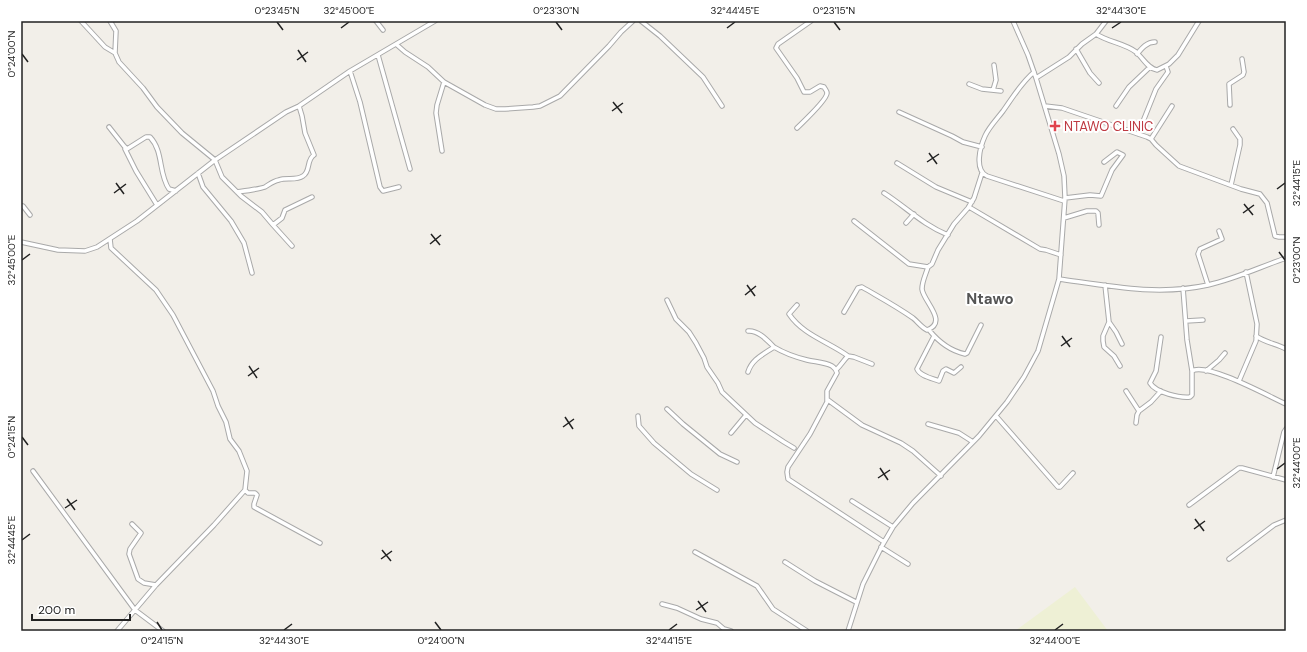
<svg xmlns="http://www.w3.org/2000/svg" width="1307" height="652" viewBox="0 0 1307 652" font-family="'DM Sans',sans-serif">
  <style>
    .farmland { fill: #eef0d5 }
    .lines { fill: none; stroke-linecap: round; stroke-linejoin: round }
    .minor-casing { stroke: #a9a9a9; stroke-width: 5.5 }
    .minor { stroke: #fff; stroke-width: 3.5 }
    .ticks { fill: none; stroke: #222; stroke-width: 1.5 }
    .health-dot { fill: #e0444e; stroke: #fff; stroke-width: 1.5 }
    .labels { text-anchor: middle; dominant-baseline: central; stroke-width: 4; stroke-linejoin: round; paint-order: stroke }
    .health-label { font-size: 13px; fill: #be3a42; stroke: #fff; text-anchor: start }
    .quarter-label { font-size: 15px; font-weight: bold; fill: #555; stroke: #fff }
    .neatline { fill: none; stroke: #222; stroke-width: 1.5 }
    .ticks-label { font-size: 10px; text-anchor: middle; fill: #222 }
  </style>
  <rect width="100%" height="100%" fill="#f2efe9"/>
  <path class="farmland" d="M1075,587L1108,631H1015Z"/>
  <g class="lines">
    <g class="minor-casing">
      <path id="minor" d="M81,21L105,47L115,53
        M110,21L116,31L115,53L119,62L143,88L157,107L182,133L215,160L222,177L241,196L262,212L273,225L282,218L285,210L312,197
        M376,21L383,30
        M641,21L660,36L703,77L722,106
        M1096,34C1108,42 1124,43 1136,52C1143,58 1148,69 1157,70L1169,64L1178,55L1199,21
        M397,45L405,52L428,67L444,82L485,105L496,109H505L533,107L540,106L560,96L609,46L621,32L633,21
        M1076,49L1090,73L1099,83
        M1137,54C1142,48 1147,42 1155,42
        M378,55L410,169
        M350,71L360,102L380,187L383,191L399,187
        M1034,72C1021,83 1013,97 1003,111C997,119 989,127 985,136C980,147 974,170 987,176L1064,201
        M1036,78L1069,57L1082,44L1096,34L1106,21
        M969,84L982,89L1001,91
        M993,90L996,80L994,65
        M1230,105L1229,84L1243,75L1244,72L1242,59
        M1045,106L1062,108L1147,137L1151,139L1156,145L1179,166L1241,189L1260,194L1267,203L1275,236L1279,237H1286
        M1116,106L1129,87L1150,67
        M899,112L952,136L963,142L982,147
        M109,127L124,146L127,149L146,137H150C164,152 158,173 169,189L176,191
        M797,128C803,122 827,100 827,93C827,91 825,89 824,87L820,86L810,92H804L797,78L776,48L778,44L811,21
        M1138,134L1156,89L1168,72L1166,66
        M1151,139L1172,106
        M125,149L136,171L157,205
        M442,151L436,113L437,105L444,82
        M897,163L936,187L972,202
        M198,173L203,187L231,221L244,243L252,273
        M1231,185L1240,145V139L1233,129
        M237,192C244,191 260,189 265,187C270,184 273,181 279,180C286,177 296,181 303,176C311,171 306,160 314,155L305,133L302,116L299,106
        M884,193C906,207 923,225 948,235
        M1065,198L1090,195L1101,196L1112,170L1123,155L1117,152L1104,162
        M21,206H23L30,215
        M969,207L1040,249L1046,250L1061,255
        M1064,218L1087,211H1096L1098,213L1099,225
        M854,221L909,264L928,267L932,264L938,250L954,224L968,208L974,198L982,173
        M906,223L914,214
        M273,225L292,246
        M110,239L111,248L156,290L173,315L213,391L218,406L226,422L230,439L239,451L247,471L245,490L214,525L156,585L117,631
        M21,242L58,250L85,251L97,247L137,221L215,160L286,112L299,106L350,71L435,21
        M1059,279C1109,286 1158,296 1208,285C1235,279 1260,267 1286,258
        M1105,285L1109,322L1103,336V341L1104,347L1114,356L1120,366
        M1208,285L1198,254L1200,249L1222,239L1219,231
        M1183,288L1187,340L1192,371
        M667,300L676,319L689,332L696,343L704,358L707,367L718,383L722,392L755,423L784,442L794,448
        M797,305L789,314C803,335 829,342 848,356
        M844,312L858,288L862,287C879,297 896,306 913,318C918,322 921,327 927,330C949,322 923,301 922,289C922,281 926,274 928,267
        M1186,321L1203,320
        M1109,322L1116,332L1122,344
        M929,330C938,341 951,351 965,354L967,353L981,325
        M748,331C758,330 767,340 774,347
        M934,336L917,369C920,376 931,378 939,381L943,371L946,369L954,373L961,367
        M1256,336C1264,342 1277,344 1286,349
        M1161,337L1156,371L1150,383C1156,393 1180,398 1190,397L1192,395V371C1207,362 1270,397 1286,404
        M836,370C842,364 843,361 848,356L854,357L872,364
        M1206,371L1219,360L1225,353
        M748,372C752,359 764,354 774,347C784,353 795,357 807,360C815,362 824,362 832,366C835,368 836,370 837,373L827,391V402L810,434L788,467L787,472L788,479L884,542
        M1239,381L1256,341L1257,324L1246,272
        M1126,391L1139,411L1151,402L1161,391
        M828,400L862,425L901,443L913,451L941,476
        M667,409L683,424L720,454L737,462
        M638,416L639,426L654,443L691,474L717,490
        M996,416L1058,487H1060L1073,473
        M1136,423L1137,415L1139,411
        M928,424L959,433L973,442
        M731,433L746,415
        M33,471L135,610L163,631
        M1273,477L1284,432L1286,429
        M245,490L248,493H255L257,495L254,504V507L320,543
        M852,501L893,527
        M1189,505L1239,468H1242L1286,480
        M132,524L141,533L130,549L129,554L138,579L144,583L156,585
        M881,547L908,564
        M695,552L757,586L773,609L807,631
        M1229,559L1274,525L1286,520
        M785,562L815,581L856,602
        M662,604L677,608L701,619L717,623L724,629L731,631
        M848,631L863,584L883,544L893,527L913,503L979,436L1007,402L1024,377L1038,351L1059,279L1065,198L1064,176L1059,154L1036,78L1028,55L1013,21"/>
    </g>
    <use href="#minor" class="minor"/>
  </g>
  <path class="ticks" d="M277,22L283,30M556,22L562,30M834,22L840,30M341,28L349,22M727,28L735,22M1112,28L1121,22M298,50L306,62M22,54L28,62M297,60L308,52M613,102L622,113M612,111L623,103M929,153L937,164M927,162L939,154M116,183L124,194M1277,189L1285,183M114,193L126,184M1244,204L1253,215M1243,213L1254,205M431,234L440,245M430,244L441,235M1279,252L1285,260M22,260L30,254M747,285L755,296M745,295L756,286M1062,336L1070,347M1061,346L1072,338M249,366L257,378M248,376L259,368M565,417L573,429M563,427L574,419M22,437L28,445M880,468L888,480M1277,469L1285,463M878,478L890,470M67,499L75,510M65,508L77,500M1195,519L1204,531M1194,529L1205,521M22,540L30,534M382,550L391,561M381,559L392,551M698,601L706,612M696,610L708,602M157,622L162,630M435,622L441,630M284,630L292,624M669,630L677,624M1055,630L1063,624"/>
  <path class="health-dot" d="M1053 120h4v4h4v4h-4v4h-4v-4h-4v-4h4z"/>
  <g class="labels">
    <g class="health-label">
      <text x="1064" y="126">NTAWO CLINIC</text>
    </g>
    <g class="quarter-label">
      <text x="990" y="299">Ntawo</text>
    </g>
  </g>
  <rect width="1307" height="652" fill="none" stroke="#ffffff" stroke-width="44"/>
  <path d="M32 614v6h98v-6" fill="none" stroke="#222222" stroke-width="2"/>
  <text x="38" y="614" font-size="12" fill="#222222" stroke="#ffffff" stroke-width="3" paint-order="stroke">200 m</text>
  <rect x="22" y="22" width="1263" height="608" class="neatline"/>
  <g class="ticks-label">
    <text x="277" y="14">0°23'45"N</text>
    <text x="349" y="14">32°45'00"E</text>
    <text x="556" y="14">0°23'30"N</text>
    <text x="735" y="14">32°44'45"E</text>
    <text x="834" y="14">0°23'15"N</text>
    <text x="1121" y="14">32°44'30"E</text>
    <text transform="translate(11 54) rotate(-90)" y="4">0°24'00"N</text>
    <text transform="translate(1296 183) rotate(-90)" y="4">32°44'15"E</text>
    <text transform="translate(1296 260) rotate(-90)" y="4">0°23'00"N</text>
    <text transform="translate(11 260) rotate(-90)" y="4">32°45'00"E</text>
    <text transform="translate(11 437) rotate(-90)" y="4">0°24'15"N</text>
    <text transform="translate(1296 463) rotate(-90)" y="4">32°44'00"E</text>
    <text transform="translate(11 540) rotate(-90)" y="4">32°44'45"E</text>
    <text x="162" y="644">0°24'15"N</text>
    <text x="284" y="644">32°44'30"E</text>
    <text x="441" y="644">0°24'00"N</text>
    <text x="669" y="644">32°44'15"E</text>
    <text x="1055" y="644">32°44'00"E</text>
  </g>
</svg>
